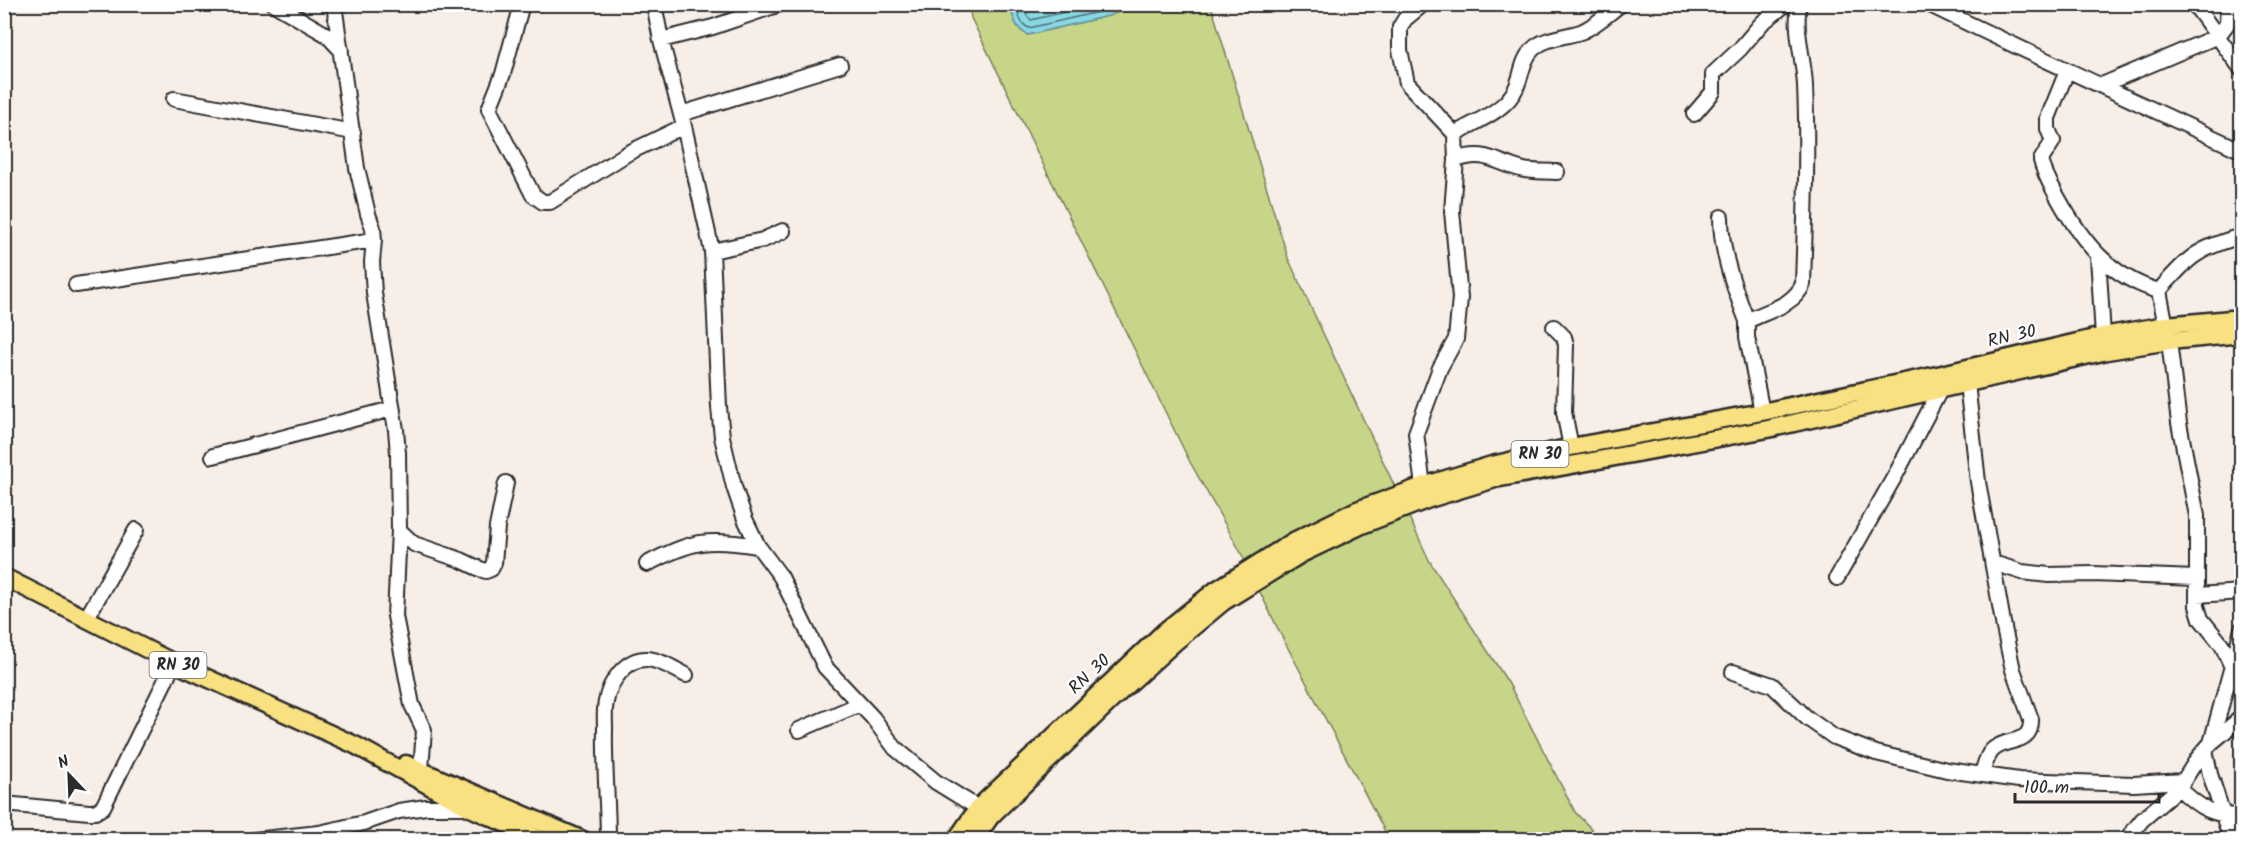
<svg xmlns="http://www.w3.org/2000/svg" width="2246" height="844" viewBox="0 0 2246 844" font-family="Kalam,sans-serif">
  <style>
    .green { fill: #c7d589; stroke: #79805a; stroke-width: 1.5 }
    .water { fill: #88d7e5; stroke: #63929b; stroke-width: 1.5 }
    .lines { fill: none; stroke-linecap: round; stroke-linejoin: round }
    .shore { stroke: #507075; stroke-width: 1.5 }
    .minor-casing { stroke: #2b2b2b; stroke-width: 18 }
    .major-casing { stroke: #2b2b2b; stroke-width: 21 }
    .minor { stroke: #fff; stroke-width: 14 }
    .major { stroke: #f9e181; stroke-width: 16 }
    .labels { text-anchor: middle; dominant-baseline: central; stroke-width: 4.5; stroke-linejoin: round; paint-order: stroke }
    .shield { fill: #fff; stroke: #6b6b6b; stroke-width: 1.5 }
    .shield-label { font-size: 16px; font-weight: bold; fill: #2b2b2b }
    .street-label { font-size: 18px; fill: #2b2b2b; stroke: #fff }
  </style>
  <rect width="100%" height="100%" fill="#f8eee8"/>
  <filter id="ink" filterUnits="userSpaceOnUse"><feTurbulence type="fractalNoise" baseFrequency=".0167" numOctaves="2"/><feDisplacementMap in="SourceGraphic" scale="12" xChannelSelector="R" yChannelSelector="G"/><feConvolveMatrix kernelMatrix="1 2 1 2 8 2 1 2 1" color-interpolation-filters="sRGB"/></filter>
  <g filter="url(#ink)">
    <path class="green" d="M969,5H1010C1013,17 1015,29 1028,35L1108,16L1138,5H1211L1288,258L1430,562L1509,684L1575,812L1601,839H1389L1280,633L1239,549L1190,462L971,18Z"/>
    <path class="water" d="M1010,5V4L1138,5L1108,16L1028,35C1015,29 1013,17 1010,5Z"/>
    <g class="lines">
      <path class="shore" d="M1016,4C1018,13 1020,25 1029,28L1107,10L1121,4
        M1024,4L1027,16L1031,20L1098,4"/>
      <g class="minor-casing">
        <path id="minor" d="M274,4L327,35L341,50
          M334,4L357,168L368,214L373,228L374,240L372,262L374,293L396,430L398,453L399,530L395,616L412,705L424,730L421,769
          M522,4L503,74L489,109L533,195L543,202H550L628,153L684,126
          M654,4L661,40L684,126L712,251L719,407L722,437L734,487L745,519L758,546L781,577L825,667L873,718L895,748L936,782L978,808
          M1423,4L1405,19L1400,27V50L1407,83L1455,134L1456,160L1452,211L1460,298L1456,339L1440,368L1416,433L1423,486
          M1928,4C2032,55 2137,102 2242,151
          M2194,4L2242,70
          M661,40L713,27L780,4
          M2067,71L2048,118V129L2053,141L2041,160C2044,174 2051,185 2058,198C2082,241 2109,277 2159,291
          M2102,85L2218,36L2227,24L2228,4
          M174,99L353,132
          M681,114L840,65
          M1694,114L1713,92V74L1740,49L1762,23L1786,4
          M1455,134C1475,121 1505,112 1516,88C1522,75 1522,60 1532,50C1544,37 1568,37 1583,31C1596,25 1609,13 1621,4
          M1456,160C1486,149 1495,163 1524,170C1534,172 1546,171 1557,172
          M1721,217C1721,254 1734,287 1747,321
          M712,251L763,240L783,231
          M2098,256L2103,336
          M76,285L374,240
          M2159,291L2169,341L2179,423L2197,516V606L2201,619L2222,645L2242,689
          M2159,291C2188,257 2198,248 2242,236
          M1554,327L1564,337L1566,345L1564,412L1571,447
          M1967,383L1978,482L2004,628L2013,670L2031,719C2032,745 2010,737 1995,748C1987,753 1985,765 1982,773
          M1762,412L1747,337V321C1766,311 1794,306 1803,284C1805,218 1808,152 1805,86C1804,59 1794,31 1799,4
          M213,456L392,409
          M399,530L414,544L461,560L480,569L486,571L491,569L494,563L497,527L506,483
          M1993,563L2022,572L2049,575L2093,574L2196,578
          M647,564C692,540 708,538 758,546
          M1837,578L1896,474L1939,392
          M2197,595L2242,592
          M86,619L136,530
          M1733,672L1772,685L1807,718L1834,737L1876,753L1947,770L2019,780L2134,784L2183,781
          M799,730L860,704
          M2211,743L2242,629
          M2205,750L2210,774L2231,840
          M2179,788C2199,808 2213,816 2242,816
          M4,804L89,812H95L103,807L174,663
          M254,840L319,833L364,823L399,811L426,807H468
          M608,840C608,803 604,766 605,729C605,720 604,710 606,702C609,682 626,658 647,659C661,660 674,669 686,675
          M2126,840L2142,820L2179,788L2198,758L2211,743L2242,717"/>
      </g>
      <g class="major-casing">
        <path id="major" d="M4,577L174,663L355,745L468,807L542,840
          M406,764L583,840
          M956,840L978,808L1165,631L1216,590L1294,541L1357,510L1423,486L1492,465L1571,447L1762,412L1942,374L2103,336L2166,325L2242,318
          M974,840L991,816L1121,691L1175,642L1223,602L1301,554L1362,525L1429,499L1495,479L1768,429L2107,351L2169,341L2242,334"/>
      </g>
      <use href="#minor" class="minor"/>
      <use href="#major" class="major"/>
    </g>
  </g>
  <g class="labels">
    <g class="shield">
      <rect x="1511.5" y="441" width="57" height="26" rx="4.5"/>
      <rect x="149.5" y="652" width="57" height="26" rx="4.5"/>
    </g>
    <g class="shield-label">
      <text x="1540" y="454">RN 30</text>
      <text x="178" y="665">RN 30</text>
    </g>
    <g class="street-label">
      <text transform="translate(2012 337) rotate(-13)">RN 30</text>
      <text transform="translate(1090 675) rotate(-43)">RN 30</text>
    </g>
  </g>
  <rect width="2246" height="844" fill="none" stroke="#fff" stroke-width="24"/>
  <rect x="12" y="12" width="2222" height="820" fill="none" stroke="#2b2b2b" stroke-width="2" filter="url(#ink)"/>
  <g transform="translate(69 775) rotate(337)" stroke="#ffffff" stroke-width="4.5" paint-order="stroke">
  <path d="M0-4.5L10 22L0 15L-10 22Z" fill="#2b2b2b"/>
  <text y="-9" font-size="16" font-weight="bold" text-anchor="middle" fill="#2b2b2b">N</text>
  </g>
  <path d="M2015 793v9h144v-9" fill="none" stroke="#2b2b2b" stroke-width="3"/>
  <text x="2024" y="793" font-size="18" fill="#2b2b2b" stroke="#ffffff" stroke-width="4.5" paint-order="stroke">100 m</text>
</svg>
